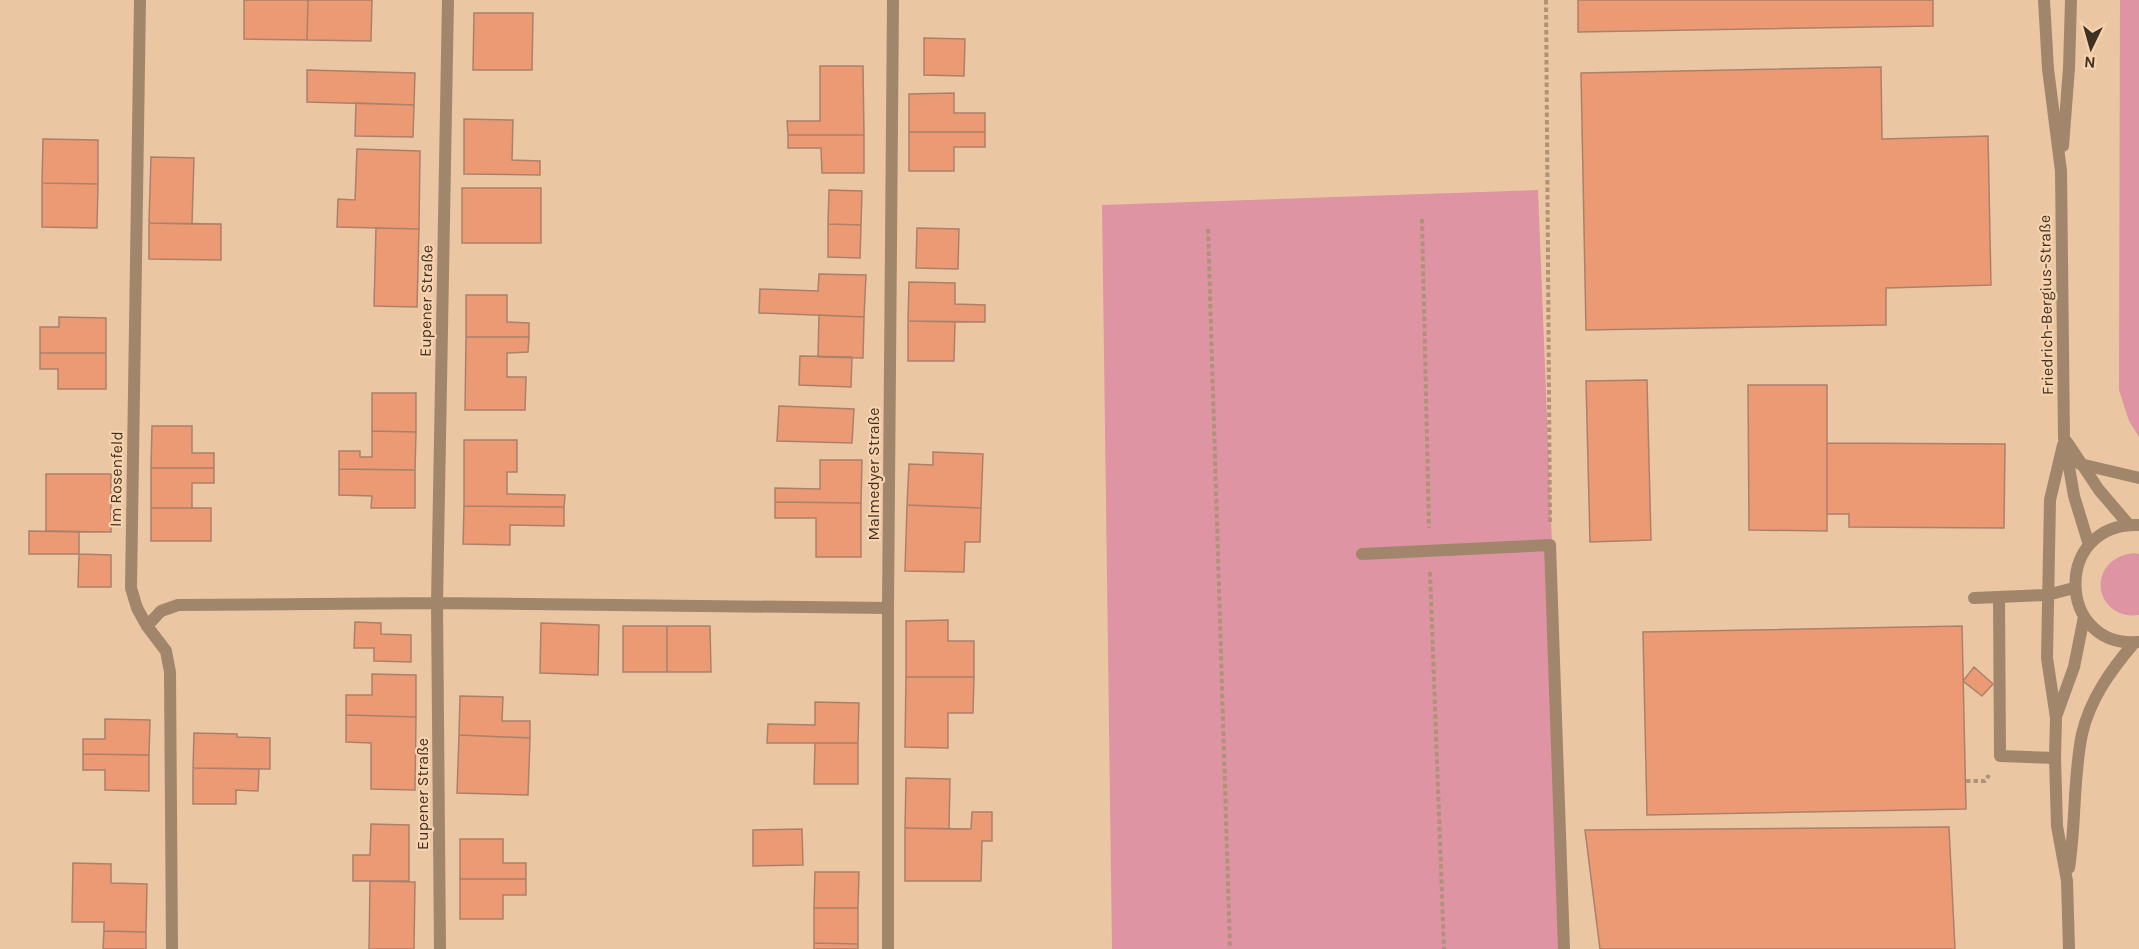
<svg xmlns="http://www.w3.org/2000/svg" width="2139" height="949" viewBox="0 0 2139 949" font-family="Karla,sans-serif">
  <style>
    .green { fill: #de94a3 }
    .building { fill: #eb9a74; stroke: #ac806b; stroke-width: 1.5 }
    .lines { fill: none; stroke-linecap: round; stroke-linejoin: round }
    .path { stroke: #b09376; stroke-width: 4; stroke-dasharray: 4.5 3; stroke-linecap: butt }
    .lane { stroke: #a1866c; stroke-width: 12 }
    .street { stroke: #a1866c; stroke-width: 12 }
    .labels { text-anchor: middle; dominant-baseline: central; stroke-width: 4.5; stroke-linejoin: round; paint-order: stroke }
    .street-label { font-size: 16px; fill: #3f3122; stroke: #f7d2ae }
  </style>
  <rect width="100%" height="100%" fill="#eac6a2"/>
  <path class="green" d="M2120,0H2139V437L2129,421L2119,390Z
    M1538,190L1568,949H1112L1102,205Z
    M2134,553L2139,554V615C2094,621 2084,559 2134,553Z"/>
  <path class="building" d="M244,0H308L307,40L244,39Z
    M308,0H372L371,41L307,40Z
    M1578,0H1933V26L1578,32Z
    M474,13H533L532,70H473Z
    M924,38L965,39L964,76L924,75Z
    M820,66H863L864,135H788L787,121H820Z
    M1881,67L1882,139L1988,136L1991,285L1886,288V325L1586,330L1581,73Z
    M307,70L415,73L414,105L307,102Z
    M954,93V113H985V132H909V94Z
    M356,103L414,105L413,137L355,136Z
    M464,119L513,120L512,160L540,161V175L464,174Z
    M909,132H985V147H954V171H909Z
    M788,135H864V173H822L821,148H788Z
    M43,139L98,140V184L42,183Z
    M357,149L420,151L419,229L337,227L338,199L355,200Z
    M151,157L194,158L192,224L149,223Z
    M42,183L98,184L97,228L42,227Z
    M462,188H541V243H462Z
    M829,190L862,191L861,225L828,224Z
    M149,223L221,224V260L149,259Z
    M828,224L861,225L860,258L828,257Z
    M376,228L419,229L417,307L374,306Z
    M917,228L959,229L958,269L916,268Z
    M819,274L866,275L864,317L759,313L760,289L818,291Z
    M909,282L955,283V304L985,305V322L908,321Z
    M466,295H507V322L529,323V337H466Z
    M819,315L864,317L863,358L818,357Z
    M59,317L106,318V353H40V327H59Z
    M908,321L955,322L954,361H908Z
    M466,337H529L528,352L507,353V377H526L525,410H465Z
    M40,353H106V389H58V369H40Z
    M800,356L852,357L851,387L799,385Z
    M1647,380L1651,540L1590,542L1586,381Z
    M1748,385H1827V531L1749,530Z
    M372,393H416V432L372,431Z
    M779,406L854,409L852,443L777,441Z
    M152,426H192V453H214V468H151Z
    M372,431L416,432L415,470L339,469V451H360V457H372Z
    M464,440H517V472H507V494L565,495L564,507L464,506Z
    M1827,443L2005,444L2004,528L1849,527V514H1827Z
    M933,452L983,454L981,508L907,505L909,464L933,465Z
    M820,460H862L861,503L775,502V488L820,489Z
    M151,468H214V483H192V508H151Z
    M339,469L415,470V508H371L372,496L339,495Z
    M46,474H111V532L46,531Z
    M775,502L861,503V557H816V518H775Z
    M907,505L981,508L980,542H965L964,572L905,571Z
    M464,506L564,507V526L510,525V545L463,544Z
    M151,508H211V541H151Z
    M29,531L79,532V554H29Z
    M79,554L111,555V587H78Z
    M948,620V641H974V677H906V621Z
    M355,622L381,623V634L411,635V662L374,661V648H354Z
    M541,623L599,625L598,675L540,673Z
    M623,626H667V672H623Z
    M667,626H710L711,672H667Z
    M1962,626L1966,809L1647,815L1643,632Z
    M1974,667L1993,684L1982,696L1963,681Z
    M372,674L416,675V717L346,715V695H372Z
    M906,677H974L973,713H948V748L905,747Z
    M460,696L503,697L502,721H530V738L459,735Z
    M815,702L859,703L858,743H767L768,724L815,725Z
    M346,715L416,717L415,790L371,789V743L346,742Z
    M105,719L150,720L149,755L83,754V739H105Z
    M194,733L237,734V737L270,738V769L193,768Z
    M459,735L530,738L528,795L457,793Z
    M815,743H858V784H814Z
    M83,754L149,755V791L105,790V770H83Z
    M193,768L259,769L258,791L236,790V804H193Z
    M906,778L950,779L949,829L905,828Z
    M972,812H992V841H982L981,881H905V828L971,829Z
    M371,824L409,825V881H353V855H370Z
    M1949,827L1955,949H1600L1585,830Z
    M802,829L803,865L753,866V830Z
    M460,839H503V863H526V879H460Z
    M73,863L111,864V883L147,884L146,932L104,931V922H72Z
    M815,872H859L858,908H814Z
    M460,879H526V895H503V919H460Z
    M370,881L415,882L414,949H369Z
    M814,908H858V944L814,943Z
    M104,931L146,932V949H103Z
    M814,943L858,944V949H814Z"/>
  <g class="lines">
    <path class="path" d="M1546,0L1550,524
      M1422,219L1429,528
      M1208,229L1230,949
      M1430,572L1444,949
      M1966,781H1985L1989,775"/>
    <path class="lane" d="M2080,464L2139,478
      M1362,554L1550,545L1564,949
      M1999,597L2000,756L2055,758
      M1974,598L2047,595L2074,588"/>
    <path class="street" d="M140,0L131,588L137,608L147,626L166,651L170,672L172,949
      M2044,0L2048,69L2061,171L2064,438L2074,496L2089,545
      M2063,146L2069,68L2071,0
      M2067,442L2099,490L2129,525
      M2063,445L2050,500L2047,658L2056,718L2055,758L2057,826L2067,881L2069,949
      M147,626L161,611L178,605L437,603L888,608
      M2138,642C2057,649 2052,522 2139,525
      M2057,714L2074,667L2084,617
      M2069,868C2076,824 2073,777 2082,734C2090,699 2111,670 2134,643
      M440,949L437,603L448,0
      M888,949V608L893,0"/>
  </g>
  <g class="labels">
    <g class="street-label">
      <text transform="translate(426 301) rotate(-89)">Eupener Straße</text>
      <text transform="translate(2046 305) rotate(-91)">Friedrich-Bergius-Straße</text>
      <text transform="translate(873 474) rotate(-90)">Malmedyer Straße</text>
      <text transform="translate(116 479) rotate(-89)">Im Rosenfeld</text>
      <text transform="translate(422 794) rotate(-90)">Eupener Straße</text>
    </g>
  </g>
  <g transform="translate(2091 48) rotate(185)" stroke="#f7d2ae" stroke-width="4.5" paint-order="stroke">
  <path d="M0-4.5L10 22L0 15L-10 22Z" fill="#3f3122"/>
  <text y="-9" font-size="16" font-weight="bold" text-anchor="middle" fill="#3f3122">N</text>
  </g>
</svg>
